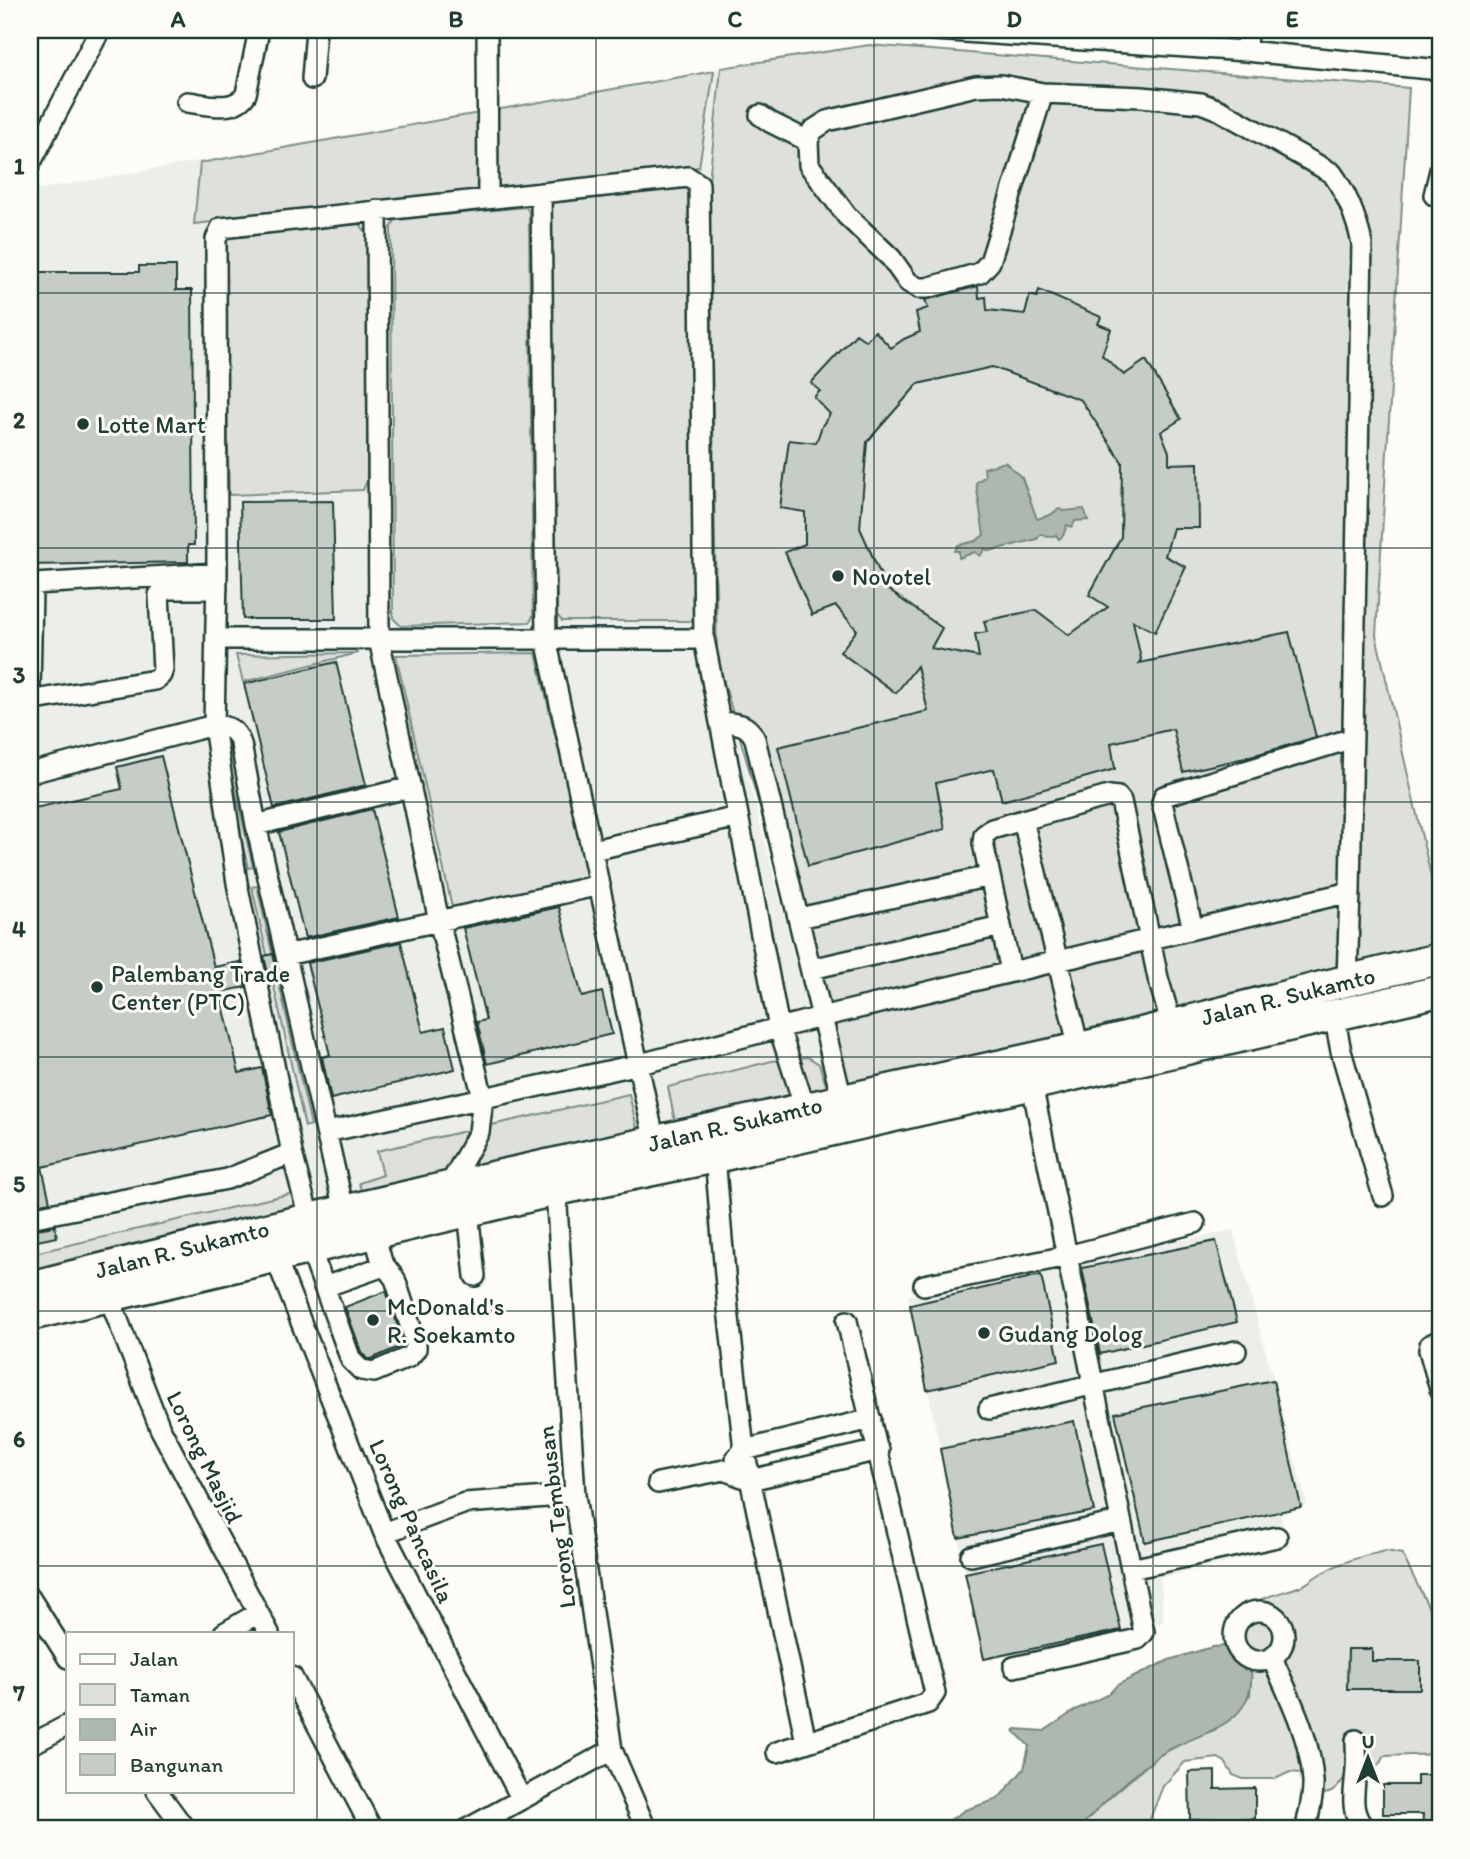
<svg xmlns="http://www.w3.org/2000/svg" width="1470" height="1859" viewBox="0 0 1470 1859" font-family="Itim,sans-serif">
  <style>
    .built { fill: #eceee9 }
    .green { fill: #dde0db; stroke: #7e8e88; stroke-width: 2 }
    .water { fill: #aeb8b1; stroke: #75877f; stroke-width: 2 }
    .building { fill: #c6cdc7; stroke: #1f3d34; stroke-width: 2; fill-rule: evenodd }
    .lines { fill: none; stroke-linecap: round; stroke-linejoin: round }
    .minor-casing { stroke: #1f3d34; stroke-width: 24 }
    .highway-casing { stroke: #1f3d34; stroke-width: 35 }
    .minor { stroke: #fdfcf7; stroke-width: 19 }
    .highway { stroke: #fdfcf7; stroke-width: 30 }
    .grid { fill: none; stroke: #1f3d34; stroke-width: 2; stroke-opacity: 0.55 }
    .poi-dot { fill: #1f3d34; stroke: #fdfcf7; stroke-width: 2.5 }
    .labels { text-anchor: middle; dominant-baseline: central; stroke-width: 6; stroke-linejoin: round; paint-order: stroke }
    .poi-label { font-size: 24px; fill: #1f3d34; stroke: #fdfcf7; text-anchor: start }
    .street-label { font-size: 24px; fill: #1f3d34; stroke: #fdfcf7 }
    .neatline { fill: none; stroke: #1f3d34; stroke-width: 2.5 }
    .grid-label { font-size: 23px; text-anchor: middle; font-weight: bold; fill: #1f3d34 }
  </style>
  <rect width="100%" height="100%" fill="#fdfcf7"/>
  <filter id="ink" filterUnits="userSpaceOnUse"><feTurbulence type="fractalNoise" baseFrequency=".0143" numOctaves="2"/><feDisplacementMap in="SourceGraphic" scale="14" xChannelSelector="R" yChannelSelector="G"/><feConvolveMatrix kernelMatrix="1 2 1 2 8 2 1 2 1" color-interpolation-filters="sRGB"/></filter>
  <g filter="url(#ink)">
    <path class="built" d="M720,69L707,181L717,658L829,1088L30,1273V191Z
      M1233,1230L1307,1505L1280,1513L1289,1547L1161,1578L1163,1622L984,1659L908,1296Z"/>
    <path class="green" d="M869,45L1409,88L1376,635L1440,916V942L1168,1011L831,1087L828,1046L717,658L709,181L721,68Z
      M714,71L699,167L194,224L200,163Z
      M688,187L693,191L697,613L691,621H562L557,615L551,210L553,203Z
      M526,207L529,212L533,616L530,622L401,626L393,618L391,227L396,219Z
      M360,224L367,234V481L363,490L229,495L223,245L226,237Z
      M358,653L243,682L236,655Z
      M536,653L590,885L454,916L396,655Z
      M222,731L253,867L248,868L217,732Z
      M257,886L311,1125L305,1127L252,887Z
      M808,1057L819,1064L827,1088L675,1122L668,1087L772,1061Z
      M629,1094L638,1132L362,1194L359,1183L383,1175L377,1151Z
      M294,1193L301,1211L30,1273V1254Z
      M1386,1551L1402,1554L1440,1630V1754L1384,1756C1374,1775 1368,1772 1348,1773C1339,1784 1336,1795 1320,1794L1310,1774L1290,1772L1275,1779H1243L1233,1775L1225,1762L1218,1758L1185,1762L1163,1786L1146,1829H1078L1101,1805L1158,1756L1190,1739L1215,1730L1250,1695C1253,1662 1248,1665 1225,1646C1224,1635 1224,1625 1233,1616C1250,1599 1279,1594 1301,1586C1309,1583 1313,1578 1320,1574C1339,1563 1364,1555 1386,1551Z"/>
    <path class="water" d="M1005,462L1022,478L1037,519L1050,515L1059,509L1064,511L1084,509L1088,520L1075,521L1072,527L1067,525L1063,536L1059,539L1056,535L1048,537L1041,534L1037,539L990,551L985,549L980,556L975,552L959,558V551H955L958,545L976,541L984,535L976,483L985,476L984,468Z
      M1225,1646C1231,1651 1241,1656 1246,1661C1251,1666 1252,1676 1251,1682C1247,1732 1189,1733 1157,1757C1128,1778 1102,1804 1078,1829H926L950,1820L965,1810L998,1799L1024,1769L1029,1746L1014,1731L1016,1729L1044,1731L1077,1709L1109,1694L1117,1685L1169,1660L1212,1647Z"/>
    <path class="building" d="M139,266H176V290H192L194,545H188V562L30,565V272H139Z
      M978,286L979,298L986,297L987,310L1025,314L1030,295L1037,297L1039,290L1101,317L1098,324L1111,329L1102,355L1124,375L1146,360L1181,419L1161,432L1169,452V464L1198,463L1199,528H1173L1165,556L1186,567L1155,632L1133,621L1141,659L1139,663L1289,632L1316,737L1245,758L1183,772L1173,729L1111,743L1115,769L1002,801L994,769L936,783L945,829L808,866L778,747L928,711L917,666L896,693L840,652L857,630L836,606L812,615L785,552L805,544V512L780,508L789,440L816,443L822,426L830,414L814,397L820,391L811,383L856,334L866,341L875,331L891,348L904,339L920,332L916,312L928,308L925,300ZM992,367L1081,400L1122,462L1121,537L1089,595L1108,607L1069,635L1036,610L984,621L987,632L975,634L979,657L931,648L942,628L887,589L860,528L867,442L918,384Z
      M333,501L336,619H243L240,502Z
      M336,662L366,785L274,808L244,684Z
      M161,756L214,967L240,962L246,987L220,992L239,1073L262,1068L272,1115L42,1167L50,1202L30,1206V809L122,789L117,767Z
      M372,809L399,917L305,938L279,832Z
      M559,907L582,997L602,992L612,1034L487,1064L477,1022L486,1020L463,928Z
      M401,942L423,1032L445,1027L455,1069L331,1099L322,1057L330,1055L307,963Z
      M273,954L279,980L270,982L264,956Z
      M55,1226L57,1237L32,1242L30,1230Z
      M1216,1241L1237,1322L1100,1354L1082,1268Z
      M1041,1275L1059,1360L927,1390L910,1305Z
      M386,1291L404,1345L371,1359H367L362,1353L345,1307Z
      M1273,1380L1301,1507L1145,1542L1115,1413Z
      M1074,1421L1094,1511L958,1538L940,1449Z
      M1101,1544L1121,1630L984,1659L965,1573Z
      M1348,1649H1372V1661H1420V1689H1347Z
      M1215,1771V1789L1255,1788V1819L1190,1820L1189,1772Z
      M1417,1775H1440V1829H1422L1423,1814H1383V1785H1417Z"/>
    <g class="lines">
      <g class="minor-casing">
        <path id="minor" d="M487,30L488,198
          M935,30L1246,51L1440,70
          M1246,51L1247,30
          M312,79L316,30
          M187,102C206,104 235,113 246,94L259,30
          M760,115L770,122L808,141
          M30,164L100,30
          M541,193L546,639L655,1143
          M1434,195L1440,170
          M377,210L379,639L439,921L483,1098L479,1132L449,1186
          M217,639H704
          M30,689L32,590L34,584L217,573
          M30,697L35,700L155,680L161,675L163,669L159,595L165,590L171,589H217
          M720,722C736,723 748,723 755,739L842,1100
          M30,773L214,725C228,726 236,729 241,744L256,825L344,1210
          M256,825L411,787
          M593,850L738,817
          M990,876L983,843L984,835L992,829L1023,820
          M799,918L990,876L1001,926L811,969
          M1001,926L1011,971
          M1193,929L1162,803L1164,796L1353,738
          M286,955L600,885
          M1347,979L1350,892
          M1334,1015L1341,1051L1383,1196
          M1079,1048L1023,820L1109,796L1118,797L1121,801L1158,978L1172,1026
          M327,1132L640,1064L821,1017L1350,892L1362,243C1356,217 1348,195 1332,173L1219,110L1201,103L1142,97L1043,93L1001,85L976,86L827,121L812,131L808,141L809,165L847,216L891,258L908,282L918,288H927L980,273L990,262L1043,93
          M715,1157L728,1309L744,1450L806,1742
          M556,1190L575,1495L612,1750L646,1829
          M468,1211L475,1276
          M30,1218L227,1179L292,1153
          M309,1218L292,1153L237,883L214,725L217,573L216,239L221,228L688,177L699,184L704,639L779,1028L805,1108
          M310,1248L351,1360L361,1370L374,1372L409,1357L416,1349V1343L395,1279L382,1262L374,1233
          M275,1256L384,1533L521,1798
          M924,1285L1067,1256L1195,1223
          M324,1287L384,1266
          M109,1297L160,1428L269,1633
          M1440,1340L1430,1345L1429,1350L1440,1389
          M989,1409L1236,1351
          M736,1458L744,1450L871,1419
          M658,1483L724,1470L750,1480L879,1450
          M384,1533L465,1503L575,1495
          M971,1556L1121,1521
          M1131,1569L1277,1537
          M30,1598L68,1658
          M1234 1636a25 25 0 1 1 50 0a25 25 0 1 1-50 0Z
          M224,1633L258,1613
          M1272,1658C1289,1696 1311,1739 1313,1781C1314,1798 1308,1813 1306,1829
          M1014,1667L1138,1639L1144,1632L1032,1085
          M292,1677L372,1829
          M1356,1740C1356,1750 1357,1759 1356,1769C1355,1791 1348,1811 1365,1829
          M30,1745L68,1725
          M777,1752L928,1703L935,1693L847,1321
          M157,1791L185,1829
          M467,1829L612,1750"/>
      </g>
      <g class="highway-casing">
        <path id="highway" d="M30,1287C378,1198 730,1126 1080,1048C1201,1020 1319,985 1440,959
          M30,1315L556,1190L715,1157L1440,991"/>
      </g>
      <use href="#minor" class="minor"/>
      <use href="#highway" class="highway"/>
    </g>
  </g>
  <path class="grid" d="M317,30V1829M596,30V1829M874,30V1829M1153,30V1829M30,293H1440M30,548H1440M30,802H1440M30,1057H1440M30,1311H1440M30,1566H1440"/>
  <g class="poi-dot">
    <circle cx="83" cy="424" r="7"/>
    <circle cx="838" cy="576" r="7"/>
    <circle cx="97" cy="987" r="7"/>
    <circle cx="373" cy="1320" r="7"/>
    <circle cx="984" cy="1333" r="7"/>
  </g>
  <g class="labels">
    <g class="poi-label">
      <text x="97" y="424">Lotte Mart</text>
      <text x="852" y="576">Novotel</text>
      <text x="111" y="973">Palembang Trade<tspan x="111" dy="28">Center (PTC)</tspan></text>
      <text x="387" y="1306">McDonald's<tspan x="387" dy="28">R. Soekamto</tspan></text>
      <text x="998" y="1333">Gudang Dolog</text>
    </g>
    <g class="street-label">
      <text transform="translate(1288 996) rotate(-14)">Jalan R. Sukamto</text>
      <text transform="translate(735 1124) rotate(-13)">Jalan R. Sukamto</text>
      <text transform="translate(182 1249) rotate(-14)">Jalan R. Sukamto</text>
      <text transform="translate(205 1457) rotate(64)">Lorong Masjid</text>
      <text transform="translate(556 1517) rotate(-97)">Lorong Tembusan</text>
      <text transform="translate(412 1521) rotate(66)">Lorong Pancasila</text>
    </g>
  </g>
  <rect width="1470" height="1859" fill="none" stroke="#fdfcf7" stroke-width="77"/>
  <rect x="66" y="1632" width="228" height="161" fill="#fdfcf7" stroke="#a4b0a9" stroke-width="2"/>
  <rect x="80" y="1654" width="35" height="10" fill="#fdfcf7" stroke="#a4b0a9" stroke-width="2"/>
  <text x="130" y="1666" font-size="21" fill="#1f3d34">Jalan</text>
  <rect x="80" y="1684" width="35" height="21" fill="#dde0db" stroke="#a4b0a9" stroke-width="2"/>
  <text x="130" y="1702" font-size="21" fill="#1f3d34">Taman</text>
  <rect x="80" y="1719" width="35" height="21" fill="#aeb8b1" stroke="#a4b0a9" stroke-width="2"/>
  <text x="130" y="1736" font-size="21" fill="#1f3d34">Air</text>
  <rect x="80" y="1754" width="35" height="21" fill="#c6cdc7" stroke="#a4b0a9" stroke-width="2"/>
  <text x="130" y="1772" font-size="21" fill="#1f3d34">Bangunan</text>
  <g transform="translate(1368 1758)" stroke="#fdfcf7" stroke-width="5" paint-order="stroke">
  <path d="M0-5L12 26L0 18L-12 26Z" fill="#1f3d34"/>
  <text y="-10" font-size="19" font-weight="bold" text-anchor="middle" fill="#1f3d34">U</text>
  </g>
  <rect x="38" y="38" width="1394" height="1782" class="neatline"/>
  <g class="grid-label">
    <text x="178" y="27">A</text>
    <text x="456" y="27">B</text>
    <text x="735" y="27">C</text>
    <text x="1014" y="27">D</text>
    <text x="1292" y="27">E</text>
    <text x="19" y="174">1</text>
    <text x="19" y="428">2</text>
    <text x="19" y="683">3</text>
    <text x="19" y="937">4</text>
    <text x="19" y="1192">5</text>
    <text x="19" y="1447">6</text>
    <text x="19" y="1701">7</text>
  </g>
</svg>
